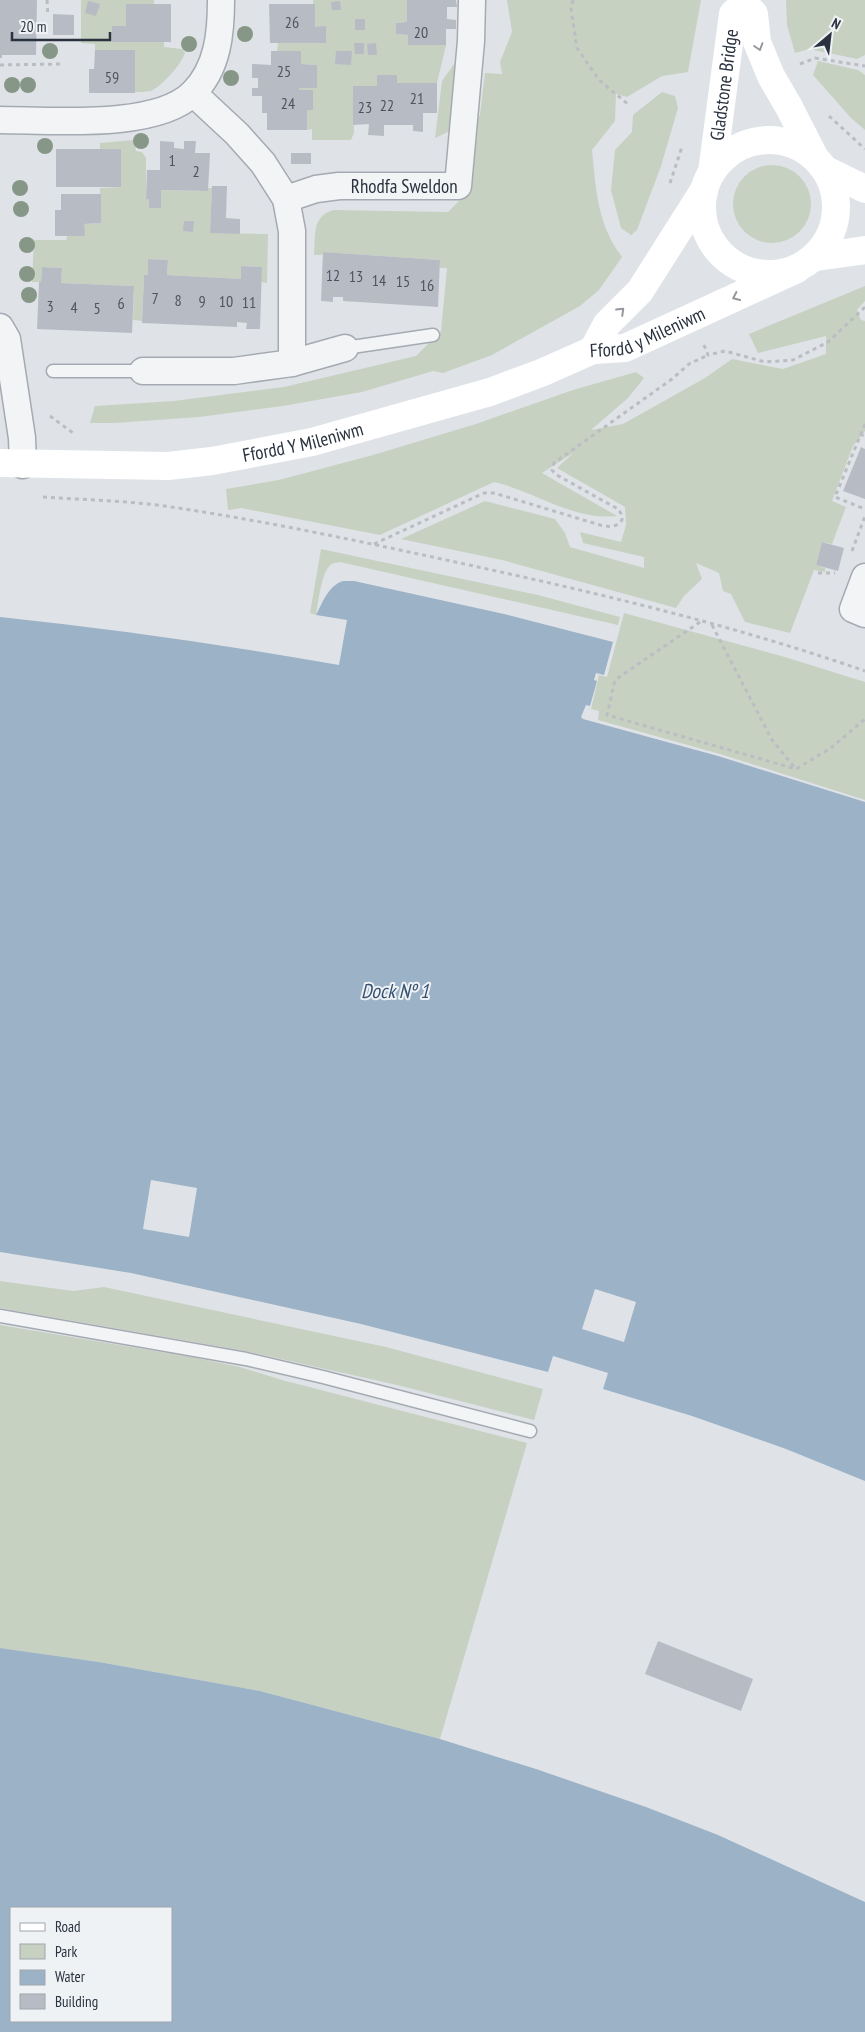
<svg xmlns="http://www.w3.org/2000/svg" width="865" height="2032" viewBox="0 0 865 2032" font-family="'PT Sans Narrow',sans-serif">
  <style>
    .green { fill: #c6d1c1 }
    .water { fill: #9cb2c6; fill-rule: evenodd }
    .pier { fill: #dfe3e8 }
    .building { fill: #b7bcc4 }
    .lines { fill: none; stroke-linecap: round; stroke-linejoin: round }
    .lane-casing { stroke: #a5aab2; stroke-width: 15 }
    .street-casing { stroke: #a5aab2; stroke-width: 29 }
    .path { stroke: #babec2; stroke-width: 3; stroke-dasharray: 4 4; stroke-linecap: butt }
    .lane { stroke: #f2f4f6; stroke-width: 12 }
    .street { stroke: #f2f4f6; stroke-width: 26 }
    .secondary { stroke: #fff; stroke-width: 28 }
    .tree { fill: #879787 }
    .oneway { stroke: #94989e }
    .labels { text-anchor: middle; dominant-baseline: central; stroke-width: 4; stroke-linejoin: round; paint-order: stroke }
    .number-label { font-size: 16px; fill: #4c5460 }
    .street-label { font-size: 19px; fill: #29323e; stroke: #eff2f5 }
    .water-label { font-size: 20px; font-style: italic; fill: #355270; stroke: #eff2f5 }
  </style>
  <rect width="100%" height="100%" fill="#dfe3e8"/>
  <path class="green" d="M81,0H154V4H126V26H112V42H164V47L182,49L185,52C183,63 162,86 151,91C146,92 139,92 135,92V50H95V44L81,43Z
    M313,0H407V22L396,23V34L408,35V45H446L437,83H397V75H377V86L353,87L354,133L351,140H312V129L307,130V110H313V90H299V88H316L317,65L301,64V51H277L278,43H326V27H315Z
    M507,0H701L688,72L662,76L627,97L616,94L615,121L592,150C596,189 597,224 622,257L599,290L580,306L492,355L443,373L433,371L362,392L283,406L199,417L115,423H90L95,406L174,401L284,387L416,356L441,331L447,268H440V260L323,252L322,255H314C316,236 311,217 333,210L448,212L465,195L469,132L480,115L485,73L502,74L500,62L512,32Z
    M786,0H865V55L857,59L809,49L795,53L787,25Z
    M818,61L858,70L865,75V130L851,118L813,75Z
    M454,64L473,77L450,131L435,138L442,81Z
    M662,92L675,96L678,108L661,166L637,230L631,235L621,228L611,190L615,150L632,132L633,115Z
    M134,140L136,151L142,152L146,158V199H149V208H161V190L208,191V188H212L210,233L268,234L267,283L261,282L262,267L241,266V279L167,275L168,260L148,259V275H144L142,321L133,320L134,286L61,283L62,268L42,267L41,282H32L34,240H66L67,236H84V224L101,223L100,188L121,187V150L100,149V143Z
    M733 204a39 39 0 1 1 78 0a39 39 0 1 1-78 0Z
    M865,286V301L857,310L861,320L865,321V431L853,446L832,501L846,507L832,544L822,542L816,565L825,568V572L814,570L790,633L745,622L731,594L723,591L719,573L696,563L702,579L684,596L676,608L502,560L401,539L485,501L555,519L565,533L570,547L644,568V557L583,543L580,532L621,542L626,525L625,507L557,468L573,453L542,473L617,516C574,521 534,491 494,482L380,535L241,508L228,510L226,489L279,480L373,455L476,424L573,390L636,372L644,378L628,398L591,430L623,424L705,378L732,359L783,369L826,354V336L758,353L749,334Z
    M321,549L538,595L620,617L618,625L340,562C338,563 335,562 332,564C322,568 318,604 316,615L310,613Z
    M624,613L785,657L865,682V800L720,754L598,720L599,711L591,709L599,675L607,677Z
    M0,1281L73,1291L104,1287L386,1347L543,1389L534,1420L397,1385L240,1350L0,1308Z
    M0,1325L191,1357L240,1367L282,1380L527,1443L440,1739L260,1691L99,1662L0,1648Z"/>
  <path class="water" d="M343,581H354L504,614L613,642L604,675L596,673L594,680L597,681L590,706L586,705L581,717L583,719L718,756L865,802V1481L786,1449L692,1416L603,1389L608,1373L553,1356L548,1372L361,1324L131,1273L0,1252V617C114,629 226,645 339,665L347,620L316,615C323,602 328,586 343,581Z
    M0,1648L99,1662L260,1691L440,1739L536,1769L646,1807L718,1835L865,1902V2032H0ZM171,1908V2021H11V1908Z"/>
  <path class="pier" d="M151,1180L197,1188L189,1237L143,1229Z
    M595,1289L636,1302L624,1342L582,1329Z"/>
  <path class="building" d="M0,0H37L36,55H2V58H0Z
    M407,0H456L457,7H447V19L456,20V29H446V45H408V35L396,34V23L407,22Z
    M88,1L100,4L96,16L85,13Z
    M340,1L341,10H332L331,2Z
    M126,4H171V42H112V26H126Z
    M269,4H315V27L326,26V43H270Z
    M53,14L74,15V35H53Z
    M355,19H365V30H355Z
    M354,43H364V54H355Z
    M376,43L377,55H368L367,44Z
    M95,50H135V93H89V69H94Z
    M271,51H301V64L317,65V88H299V90H313V110H307V130H267V113H262V96H252V88H258V78H252V64L271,65Z
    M336,51H352L351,65L335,64Z
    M377,75H397V83H437V113H423V132L413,131V125H384V136L368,135L369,124L353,125V86H377Z
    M160,141L174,142V148L184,149V141H196L195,153H210L208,191L161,190V208H149V199H146L147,170H160Z
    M56,149H121V187H56Z
    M291,153H311V164H291Z
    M212,186H227L226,218L240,219V234L210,233Z
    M61,194H101V223L84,224L85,236H55V210H61Z
    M184,221H194L193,232L183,231Z
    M323,252L440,260L438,307L343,301V297H333V302L321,301Z
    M148,259L168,260L167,275L241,279V266L262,267L260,329H246L247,323L237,322V327L142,323L144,275H148Z
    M42,267L62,268L61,283L134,286L132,333L37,329L39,282H41Z
    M861,447L865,449V499L843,491Z
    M822,542L844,548L838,571L816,565Z
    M658,1641L753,1679L741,1711L645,1674Z"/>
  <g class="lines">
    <g class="lane-casing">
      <path id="lane" d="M345,348L433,335
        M53,371H143
        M0,1316L246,1359L323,1377L530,1431"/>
    </g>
    <g class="street-casing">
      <g id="street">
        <path d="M193,93L237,134L263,163L286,199L292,231V363"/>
        <path d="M0,120C50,120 156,130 193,93C218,68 221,33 221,0"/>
        <path id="s1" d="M286,199L316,189L339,186H458L471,41L472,0"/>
        <path d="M0,327L7,339L22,438L23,465"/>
        <path d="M143,371H234L292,363L345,348"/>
        <path d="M865,577L853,609L865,614"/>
      </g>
    </g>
    <path class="path" d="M47,0L48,16
      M573,0L571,8L577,48L599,80L629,105
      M800,64L815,58L865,66
      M0,65L63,64
      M829,116L865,149
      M670,183L682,147
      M704,345L708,355L725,351L765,362L793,360L828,342L865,307
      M50,416L73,433
      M865,424L835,497L865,509
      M860,434L865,436
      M43,497C88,500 135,501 178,508C276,523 373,544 469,565C602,594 736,626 865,671
      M374,544L484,493H494L600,525C610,527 615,528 622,520V515L618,509L555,474L552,470L554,463L672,379L689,364L708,355
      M852,551L865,516
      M818,573H835
      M700,622L615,680L607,715L796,769L831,748L865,719
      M712,625L772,740L795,768"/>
    <use href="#lane" class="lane"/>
    <use href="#street" class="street"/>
    <g class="secondary">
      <path d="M744,3L754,14L757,42L771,76L789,107L814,156"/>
      <circle cx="769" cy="207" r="67"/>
      <path d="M826,170L865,189"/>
      <path id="s2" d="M712,172L733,14L744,3V0"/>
      <path d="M816,257L865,250"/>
      <path d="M593,350L607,324L640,291L704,190"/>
      <path id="s3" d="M0,463L168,466L212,461L312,442L490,392L541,373L593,350L625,348L797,269"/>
    </g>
  </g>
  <g class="tree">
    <circle cx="245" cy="34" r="8"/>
    <circle cx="189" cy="44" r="8"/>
    <circle cx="50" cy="51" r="8"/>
    <circle cx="231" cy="78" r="8"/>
    <circle cx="12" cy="85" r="8"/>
    <circle cx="28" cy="85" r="8"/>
    <circle cx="141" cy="141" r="8"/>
    <circle cx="45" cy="146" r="8"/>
    <circle cx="20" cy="188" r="8"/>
    <circle cx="21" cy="209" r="8"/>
    <circle cx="27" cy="245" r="8"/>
    <circle cx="27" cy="274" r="8"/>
    <circle cx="29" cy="295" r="8"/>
  </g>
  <defs><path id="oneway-chevron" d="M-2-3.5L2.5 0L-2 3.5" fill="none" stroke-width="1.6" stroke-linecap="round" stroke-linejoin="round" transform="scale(1.25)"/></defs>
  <g class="oneway">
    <use href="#oneway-chevron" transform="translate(759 47) rotate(72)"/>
    <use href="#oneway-chevron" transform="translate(736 297) rotate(155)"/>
    <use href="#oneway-chevron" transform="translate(621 311) rotate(-44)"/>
  </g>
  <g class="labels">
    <g class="number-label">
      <text x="292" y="22">26</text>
      <text x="421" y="32">20</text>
      <text x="284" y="71">25</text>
      <text x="112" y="77">59</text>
      <text x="417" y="98">21</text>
      <text x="288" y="103">24</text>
      <text x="387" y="105">22</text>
      <text x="365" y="107">23</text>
      <text x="172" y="160">1</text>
      <text x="196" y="171">2</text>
      <text x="333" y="275">12</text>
      <text x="356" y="276">13</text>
      <text x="379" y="280">14</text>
      <text x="403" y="281">15</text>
      <text x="427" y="285">16</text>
      <text x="155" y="298">7</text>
      <text x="178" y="300">8</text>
      <text x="202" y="301">9</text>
      <text x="226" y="301">10</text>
      <text x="249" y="302">11</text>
      <text x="121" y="303">6</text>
      <text x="50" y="306">3</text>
      <text x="74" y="307">4</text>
      <text x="97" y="308">5</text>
    </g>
    <g class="street-label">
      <text stroke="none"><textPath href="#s2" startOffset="88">Gladstone Bridge</textPath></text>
      <text stroke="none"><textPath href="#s1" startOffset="120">Rhodfa Sweldon</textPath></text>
      <text stroke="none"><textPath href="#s3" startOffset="668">Ffordd y Mileniwm</textPath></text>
      <text stroke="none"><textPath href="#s3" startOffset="305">Ffordd Y Mileniwm</textPath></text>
    </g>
    <g class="water-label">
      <text x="395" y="991">Dock Nº 1</text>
    </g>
  </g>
  <rect x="10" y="1907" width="162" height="115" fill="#eff2f5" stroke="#a0a5ac"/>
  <rect x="20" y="1923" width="25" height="8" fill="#ffffff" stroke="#a0a5ac"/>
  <text x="55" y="1932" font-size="15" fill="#29323e">Road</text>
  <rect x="20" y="1944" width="25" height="15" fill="#c6d1c1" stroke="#a0a5ac"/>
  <text x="55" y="1957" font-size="15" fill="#29323e">Park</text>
  <rect x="20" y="1970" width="25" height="15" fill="#9cb2c6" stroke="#a0a5ac"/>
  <text x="55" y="1982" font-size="15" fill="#29323e">Water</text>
  <rect x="20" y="1994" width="25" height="15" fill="#b7bcc4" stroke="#a0a5ac"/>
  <text x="55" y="2007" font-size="15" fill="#29323e">Building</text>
  <g transform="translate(830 35) rotate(28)" stroke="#eff2f5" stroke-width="4" paint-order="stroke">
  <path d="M0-4L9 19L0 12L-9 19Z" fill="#29323e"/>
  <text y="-8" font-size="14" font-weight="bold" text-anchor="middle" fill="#29323e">N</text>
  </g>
  <path d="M12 32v8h98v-8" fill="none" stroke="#29323e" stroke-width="2.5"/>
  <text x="20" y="32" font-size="15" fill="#29323e" stroke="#eff2f5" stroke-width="4" paint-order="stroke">20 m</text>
</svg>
